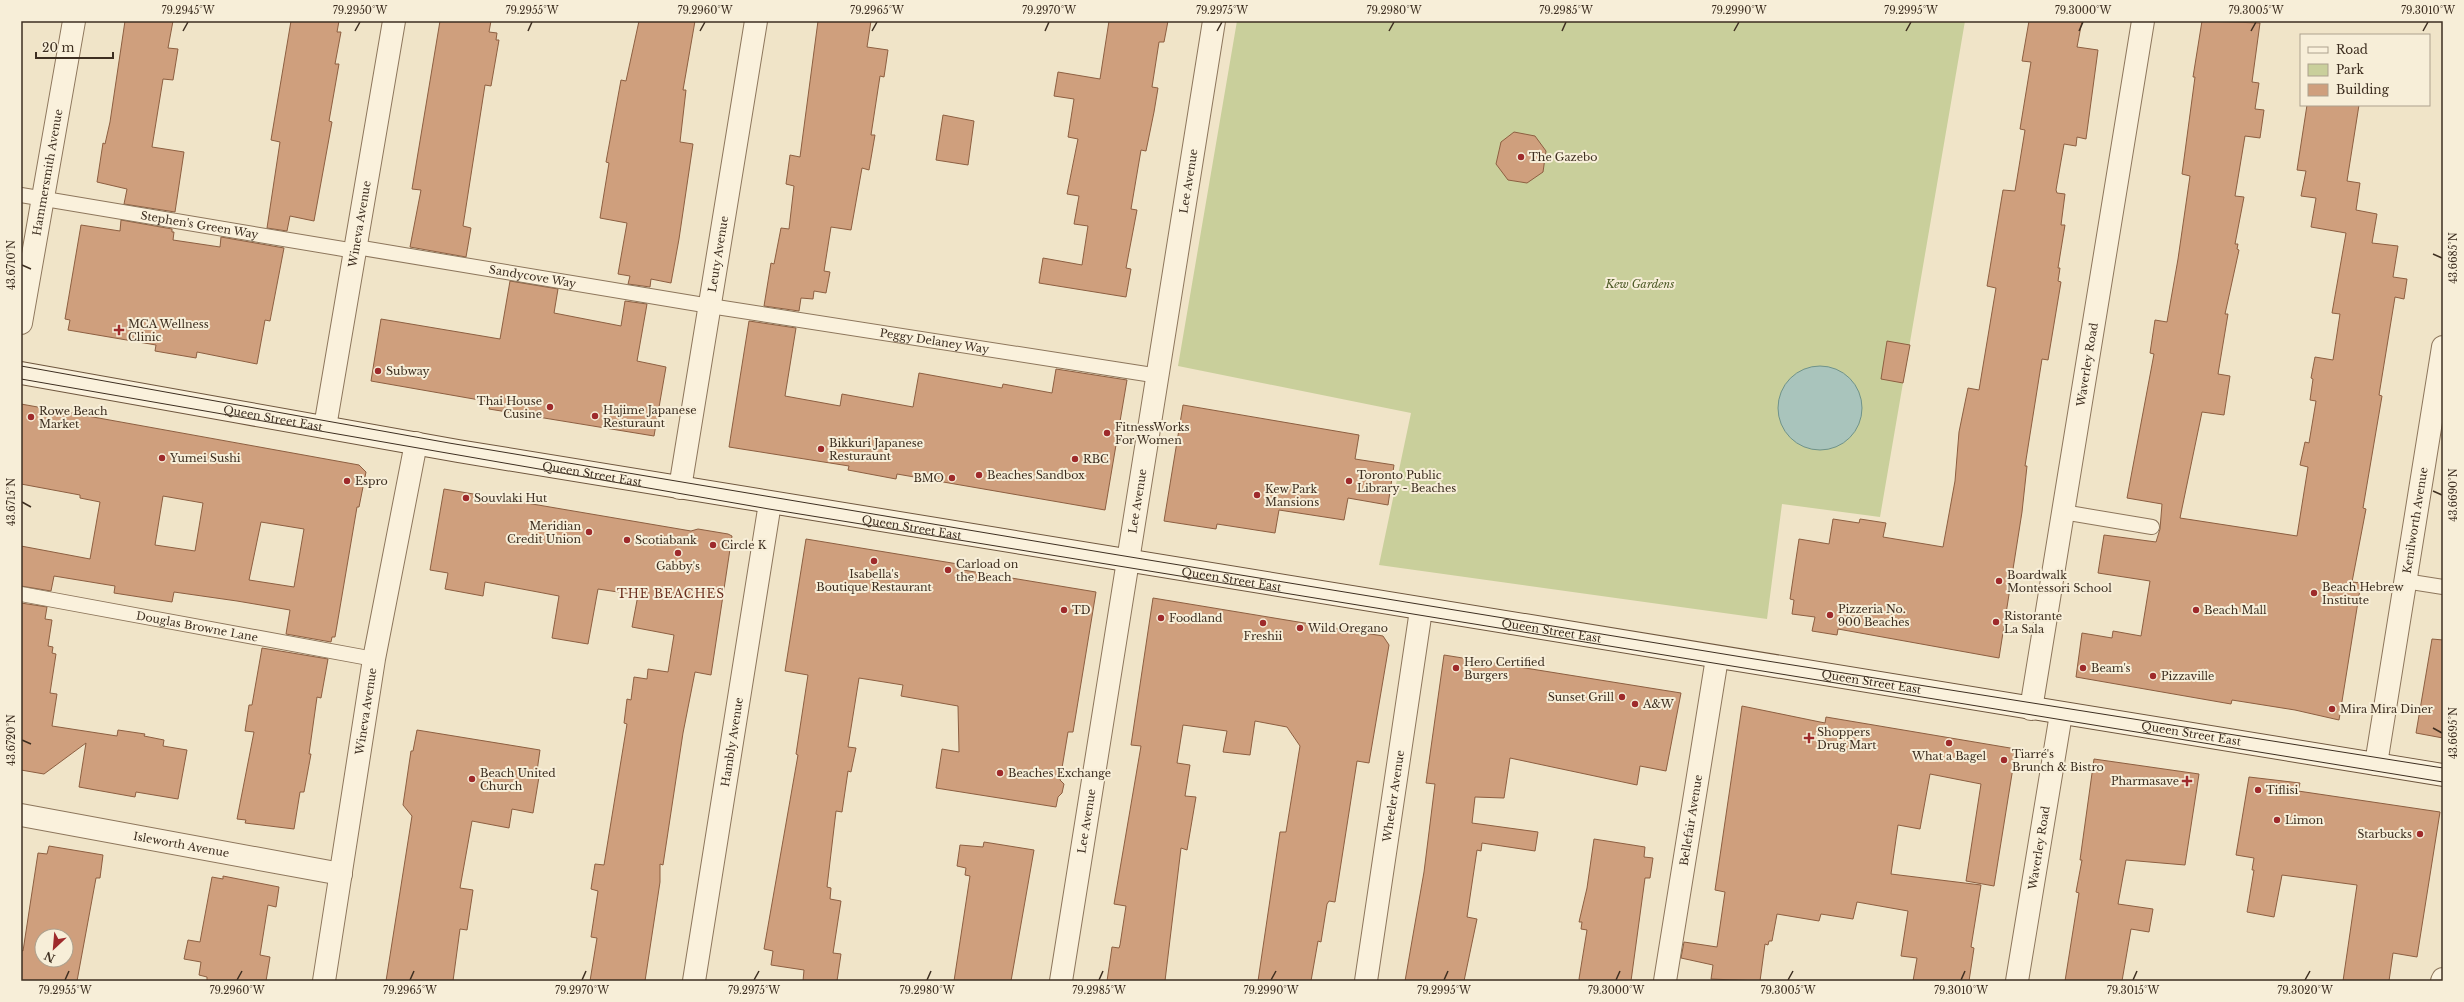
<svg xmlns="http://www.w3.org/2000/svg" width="2464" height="1002" viewBox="0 0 2464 1002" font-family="'Libre Baskerville',serif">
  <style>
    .green { fill: #c9cf9b }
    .water { fill: #a9c4bc; stroke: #6f938a }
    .building { fill: #cf9f7d; stroke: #8d5f41; fill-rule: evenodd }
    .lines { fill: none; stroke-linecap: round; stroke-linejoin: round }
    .lane-casing { stroke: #8d765c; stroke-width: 16 }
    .street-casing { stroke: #8d765c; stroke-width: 24 }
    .secondary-casing { stroke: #6f573f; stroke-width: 24 }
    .lane { stroke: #faf1dc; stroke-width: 14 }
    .street { stroke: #faf1dc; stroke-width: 22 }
    .secondary { stroke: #faf1dc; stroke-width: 22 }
    .tram { stroke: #3d2e20; stroke-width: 1 }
    .ticks { fill: none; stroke: #3d2e20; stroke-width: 1.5 }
    .poi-dot { fill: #9e2a2b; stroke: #f7eed8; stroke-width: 1.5 }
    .labels { text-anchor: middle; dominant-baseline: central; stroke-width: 4; stroke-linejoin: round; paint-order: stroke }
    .poi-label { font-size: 11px; fill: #3d2e20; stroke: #f7eed8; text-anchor: start }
    .street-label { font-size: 11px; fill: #3d2e20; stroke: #f7eed8 }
    .park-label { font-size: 11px; font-style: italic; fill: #4d5a26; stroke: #f7eed8 }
    .neighbourhood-label { font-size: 12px; letter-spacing: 1px; fill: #6b2e1e; stroke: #f7eed8 }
    .neatline { fill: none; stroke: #3d2e20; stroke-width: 1.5 }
    .ticks-label { font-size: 10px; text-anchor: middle; fill: #3d2e20 }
  </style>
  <rect width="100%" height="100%" fill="#f0e4c8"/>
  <path class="green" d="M1237,21H1965L1880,517L1782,504L1767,619L1379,565L1411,413L1178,366Z"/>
  <path class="water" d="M1778 408a42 42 0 1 1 84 0a42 42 0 1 1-84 0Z"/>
  <path class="building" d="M125,21H173L168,48L178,49L173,80L163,79L152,147L184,152L175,212L124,204L127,189L97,182L103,143L105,144L110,122Z
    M291,21H339L337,32H341L335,64H339L329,121L332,122L314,221L290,216L287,231L267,228L280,142L271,140Z
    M440,21H491L489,32L497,33L496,40H499L491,86L485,85L463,226L471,228L466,257L410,247L421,190L412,189Z
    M639,21H695L683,90H686L680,142L693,144L679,239L671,283L651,279L650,287L628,284L630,276L618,274L627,223L600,218L609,163L606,162L621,80L626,81Z
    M818,21H871L867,47L888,50L884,77L880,76L871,135H875L869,170L862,168L851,230L831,227L824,271L830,272L826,293L814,291L813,299L801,298L799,311L764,306L771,263L774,264L781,228L789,229L794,186L786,184L790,155L800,157Z
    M1109,21H1168L1164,42H1159L1152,87L1158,88L1154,112L1146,151L1141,150L1131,209L1137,210L1126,268L1131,269L1126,297L1039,283L1043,258L1082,265L1088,226L1074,224L1079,196L1067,194L1078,139L1068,137L1074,99L1054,96L1058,72L1100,79Z
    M2029,21H2082L2077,47L2098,50L2086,139L2077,137L2076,146L2064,144L2056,190L2057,193L2065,194L2061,225H2065L2058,268H2060L2058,281L2061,282L2048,360L2042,359L2025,466H2027L2022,512L1999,658L1838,629L1837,635L1812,631L1815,617L1792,614L1794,600L1790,599L1799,539L1829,544L1833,519L1859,523L1860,519L1886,523L1883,537L1943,547L1955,481L1959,432L1968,388L1979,390L1996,288L1987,286L2003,190L2015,191L2025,130L2020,129L2031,62L2022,61Z
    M2202,21L2260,23L2252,82L2259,83L2255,109L2264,110L2260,138L2245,136L2235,196L2244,197L2235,244H2238L2237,249L2239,250L2225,314H2228L2218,374L2230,376L2224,415L2202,412L2180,518L2297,536L2308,467L2300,465L2305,442L2309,443L2316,401L2310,400L2313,379L2311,378L2315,357L2333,360L2340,314L2332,313L2346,233L2311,227L2316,198L2301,196L2306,171L2297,170L2307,105H2359L2347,181L2360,183L2356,210L2377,214L2372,243L2398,246L2393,277L2407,279L2404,299L2395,297L2379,395L2382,396L2363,508L2366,509L2352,582L2361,583L2339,720L2295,710L2232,700L2231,704L2076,677L2082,633L2112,638L2113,631L2141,636L2150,581L2098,573L2104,535L2156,542L2160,529L2162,504L2127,498L2154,354L2150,353L2155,320L2167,322L2178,259L2190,176L2182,174L2195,77H2193Z
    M943,115L974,121L968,165L936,160Z
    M1514,132L1535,136L1546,151L1543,172L1527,183L1508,180L1496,164L1501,142Z
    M121,220L172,229V232H174L173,240L220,247L221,237L284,248L270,321L265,320L257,364L197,352L196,358L155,351L156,345L68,330L70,320L65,319L81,225L120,231Z
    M510,281L558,289L554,313L621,326L625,301L647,304L637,361L666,367L654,436L489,409L491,402L371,381L381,319L500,339Z
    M749,321L796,328L785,396L840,406L842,394L913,407L919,373L1002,388L1003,384L1052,393L1056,369L1127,380L1105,510L897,474L896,479L848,470L849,466L729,447Z
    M1887,341L1910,345L1903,383L1881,379Z
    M21,404L359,465L366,472L359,507H357L335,637H332L331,642L286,634L290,610L237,601L174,592L172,602L114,593L115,586L54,576L51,591L21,586V546L90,559L100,502L80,498V495L21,484ZM163,496L203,503L195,551L155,545ZM261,522L304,529L294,587L249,580Z
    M1183,405L1359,435L1355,459L1394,465L1388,505L1348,498L1344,520L1279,510L1275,533L1217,524L1216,529L1164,521Z
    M444,489L691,531L698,529L728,534L732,536L711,675L695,672L683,733L663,865L660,864V882L645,981H590L597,938L591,937L598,891L591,889L595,864L604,865L627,724L624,723L627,699L631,700L634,677L647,679L648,669L668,672L674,635L632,627L638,595L598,589L588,644L552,638L559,596L485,582L483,596L445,589L448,573L430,570Z
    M806,539L958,564L957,569L1096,592L1073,732H1068L1060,780L1064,784L1062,793L1058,797L1056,807L936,788L942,749L959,752L958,706L901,696L903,685L859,678L848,747L856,748L851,772L848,771L842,812L836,811L827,887L831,888L830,899L841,901L833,953L841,954L837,981H803L804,970L771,965L773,951L764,949L798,755L796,754L808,675L785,671Z
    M1153,598L1383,636L1389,645L1369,763L1357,761L1335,902L1329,901L1327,904L1321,942L1318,941L1311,981H1258L1280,832H1286L1300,746L1287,727L1255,721L1250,755L1223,752L1227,731L1183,725L1177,763L1190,765L1185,796L1196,797L1187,850L1181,848L1165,981H1107L1112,947L1119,948L1120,945L1126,906L1114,904L1141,746L1131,745Z
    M21,603L47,607L45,619L52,620L48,646L53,647L52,653L56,654L50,693L57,694L52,726L117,736L118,730L145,734L144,736L164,740L163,746L187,750L178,799L136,792L135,797L79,787L86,743L44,774L21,770Z
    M2432,639L2443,640V738L2416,733Z
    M262,648L328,659L321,698L317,697L309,754H311L304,792H300L294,829L245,823L246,820L237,819L254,732L245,731L249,705H252Z
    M1444,655L1681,693L1666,771L1640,766L1637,785L1510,758L1504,798L1475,797L1472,823L1538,832L1535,851L1482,843L1481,851L1477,850L1467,917L1477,919L1464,981H1405L1424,872L1435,784L1426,783Z
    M1742,706L1825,723L1826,717L2016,749L1994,886L1966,881L1981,784L1930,774L1920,829L1898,825L1891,874L1981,885L1971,947L1974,948L1969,981H1913L1917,958L1901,956L1908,911L1857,902L1853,919L1821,914L1819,921L1777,914L1772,941H1769L1768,945L1765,944L1760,981L1711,979L1713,965L1681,958L1684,942L1717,947L1725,892L1715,890Z
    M417,730L540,750L537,771H540L533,813L512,809L509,828L472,821L460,888L473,890L467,930L460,929L453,981H386L412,816L403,805L411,751H413Z
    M2094,759L2199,774L2185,865L2126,860L2118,904L2153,909L2149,932L2131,929L2122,981H2065L2079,893L2076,892L2082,860H2080Z
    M2249,777L2300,783L2298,791L2440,812L2417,957L2393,953L2389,981H2343L2357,885L2282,875L2274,917L2247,912L2254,870H2252L2254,858L2236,855Z
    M1594,839L1645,847L1644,857L1653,858L1650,878H1645L1631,981H1580L1579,979L1587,930L1581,929L1582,922H1579L1587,888Z
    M984,842L1034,850L1011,981H954L970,876L965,875L966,868L957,866L960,845L983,847Z
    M49,846L103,855L100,878H96L77,981H21V950L23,951L38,853L47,854ZM42,936H66V960H42Z
    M223,876L279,887L276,907L268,905L260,955L270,957L266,981H207V977L199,975L201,962L184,959L188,940L200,942L212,877L223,879Z"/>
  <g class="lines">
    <g class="lane-casing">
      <g id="lane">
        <path id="s1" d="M21,195L355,251"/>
        <path id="s2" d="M356,247L710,306L1159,376"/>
        <path d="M2063,512L2152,527"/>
        <path d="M2405,581L2443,587"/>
        <path id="s3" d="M21,594L374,659"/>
      </g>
    </g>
    <g class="street-casing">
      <g id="street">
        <path id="s4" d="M21,323L74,21"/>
        <path id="s5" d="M325,427L394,21"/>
        <path id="s6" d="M680,488L756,21"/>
        <path id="s7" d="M2031,709L2143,21"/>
        <path id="s8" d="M2376,764L2443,347"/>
        <path id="s9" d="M21,815L341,874"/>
        <path id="s10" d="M324,981L374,659L416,443"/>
        <path id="s11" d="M694,981L770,503"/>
        <path id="s12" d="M1061,981L1214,21"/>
        <path id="s13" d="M1366,981L1421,610"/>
        <path id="s14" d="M1665,981L1717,658"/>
        <path id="s15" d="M2017,981L2061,714"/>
        <path d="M2442,981L2443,979"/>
      </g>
    </g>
    <g class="secondary-casing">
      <g id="secondary">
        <path id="s16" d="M21,373C167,398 312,426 458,451C1119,565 1782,665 2443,775"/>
      </g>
    </g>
    <use href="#lane" class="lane"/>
    <use href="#street" class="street"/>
    <use href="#secondary" class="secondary"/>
    <path class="tram" d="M21,366L449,443L1106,553L1742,657L2443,768
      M21,379L769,509L2443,782"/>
  </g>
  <path class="ticks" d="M183,31L188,22M355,31L360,22M528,31L532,22M700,31L705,22M872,31L877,22M1045,31L1049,22M1217,31L1222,22M1389,31L1394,22M1562,31L1566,22M1734,31L1739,22M1906,31L1911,22M2079,31L2083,22M2251,31L2256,22M2423,31L2428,22M2433,254L2442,258M22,265L31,269M2433,491L2442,495M22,502L31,507M2433,728L2442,733M22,740L31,744M65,980L69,971M237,980L242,971M410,980L414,971M582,980L586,971M754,980L759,971M927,980L931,971M1099,980L1103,971M1271,980L1276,971M1444,980L1448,971M1616,980L1620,971M1788,980L1793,971M1961,980L1965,971M2133,980L2137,971M2305,980L2310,971"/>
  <g class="poi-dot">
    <circle cx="1521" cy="157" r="4"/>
    <path d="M117 324h4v4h4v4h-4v4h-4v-4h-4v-4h4z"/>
    <circle cx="378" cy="371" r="4"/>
    <circle cx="550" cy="407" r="4"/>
    <circle cx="595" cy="416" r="4"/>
    <circle cx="31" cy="417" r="4"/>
    <circle cx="1107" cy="433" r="4"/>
    <circle cx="821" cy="449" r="4"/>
    <circle cx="162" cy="458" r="4"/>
    <circle cx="1075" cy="459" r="4"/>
    <circle cx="979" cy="475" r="4"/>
    <circle cx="952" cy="478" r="4"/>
    <circle cx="347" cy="481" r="4"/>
    <circle cx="1349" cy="481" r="4"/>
    <circle cx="1257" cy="495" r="4"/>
    <circle cx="466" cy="498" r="4"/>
    <circle cx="589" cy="532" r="4"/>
    <circle cx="627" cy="540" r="4"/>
    <circle cx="713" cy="545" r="4"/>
    <circle cx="678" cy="553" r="4"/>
    <circle cx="874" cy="561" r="4"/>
    <circle cx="948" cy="570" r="4"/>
    <circle cx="1999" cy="581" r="4"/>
    <circle cx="2314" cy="593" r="4"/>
    <circle cx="1064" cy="610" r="4"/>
    <circle cx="2196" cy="610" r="4"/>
    <circle cx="1830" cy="615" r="4"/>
    <circle cx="1161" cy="618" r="4"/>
    <circle cx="1996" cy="622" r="4"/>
    <circle cx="1263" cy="623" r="4"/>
    <circle cx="1300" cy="628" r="4"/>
    <circle cx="1456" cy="668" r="4"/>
    <circle cx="2083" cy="668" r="4"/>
    <circle cx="2153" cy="676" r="4"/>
    <circle cx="1622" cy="697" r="4"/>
    <circle cx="1635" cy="704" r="4"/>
    <circle cx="2332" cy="709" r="4"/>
    <path d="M1807 732h4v4h4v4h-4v4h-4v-4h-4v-4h4z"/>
    <circle cx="1949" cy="743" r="4"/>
    <circle cx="2004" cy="760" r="4"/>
    <circle cx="1000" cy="773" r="4"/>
    <circle cx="472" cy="779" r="4"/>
    <path d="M2185 775h4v4h4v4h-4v4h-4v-4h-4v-4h4z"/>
    <circle cx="2258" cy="790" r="4"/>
    <circle cx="2277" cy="820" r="4"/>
    <circle cx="2420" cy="834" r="4"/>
  </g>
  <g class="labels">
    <g class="poi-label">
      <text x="1529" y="157">The Gazebo</text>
      <text x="128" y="324">MCA Wellness<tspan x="128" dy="13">Clinic</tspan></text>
      <text x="386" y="371">Subway</text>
      <text x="542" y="401" text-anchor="end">Thai House<tspan x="542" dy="13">Cusine</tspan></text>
      <text x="603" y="410">Hajime Japanese<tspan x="603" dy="13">Resturaunt</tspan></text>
      <text x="39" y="411">Rowe Beach<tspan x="39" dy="13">Market</tspan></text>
      <text x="1115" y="427">FitnessWorks<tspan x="1115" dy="13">For Women</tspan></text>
      <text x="829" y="443">Bikkuri Japanese<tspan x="829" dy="13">Resturaunt</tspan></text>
      <text x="170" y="458">Yumei Sushi</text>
      <text x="1083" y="459">RBC</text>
      <text x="987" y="475">Beaches Sandbox</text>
      <text x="1357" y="475">Toronto Public<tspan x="1357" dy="13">Library - Beaches</tspan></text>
      <text x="944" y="478" text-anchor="end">BMO</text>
      <text x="355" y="481">Espro</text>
      <text x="1265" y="489">Kew Park<tspan x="1265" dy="13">Mansions</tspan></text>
      <text x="474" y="498">Souvlaki Hut</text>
      <text x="581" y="526" text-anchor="end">Meridian<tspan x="581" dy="13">Credit Union</tspan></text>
      <text x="635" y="540">Scotiabank</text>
      <text x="721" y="545">Circle K</text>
      <text x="956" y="564">Carload on<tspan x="956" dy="13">the Beach</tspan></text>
      <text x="678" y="566" text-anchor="middle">Gabby's</text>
      <text x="874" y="574" text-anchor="middle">Isabella's<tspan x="874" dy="13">Boutique Restaurant</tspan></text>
      <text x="2007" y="575">Boardwalk<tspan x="2007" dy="13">Montessori School</tspan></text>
      <text x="2322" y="587">Beach Hebrew<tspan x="2322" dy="13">Institute</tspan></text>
      <text x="1838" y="609">Pizzeria No.<tspan x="1838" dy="13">900 Beaches</tspan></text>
      <text x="1072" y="610">TD</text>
      <text x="2204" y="610">Beach Mall</text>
      <text x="2004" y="616">Ristorante<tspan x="2004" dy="13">La Sala</tspan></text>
      <text x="1169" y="618">Foodland</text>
      <text x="1308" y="628">Wild Oregano</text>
      <text x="1263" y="636" text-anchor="middle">Freshii</text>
      <text x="1464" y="662">Hero Certified<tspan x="1464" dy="13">Burgers</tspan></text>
      <text x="2091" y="668">Beam's</text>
      <text x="2161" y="676">Pizzaville</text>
      <text x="1614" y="697" text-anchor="end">Sunset Grill</text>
      <text x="1643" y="704">A&amp;W</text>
      <text x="2340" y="709">Mira Mira Diner</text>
      <text x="1817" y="732">Shoppers<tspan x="1817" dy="13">Drug Mart</tspan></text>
      <text x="2012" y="754">Tiarré's<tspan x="2012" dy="13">Brunch &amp; Bistro</tspan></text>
      <text x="1949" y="756" text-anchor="middle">What a Bagel</text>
      <text x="480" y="773">Beach United<tspan x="480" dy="13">Church</tspan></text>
      <text x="1008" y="773">Beaches Exchange</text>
      <text x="2179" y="781" text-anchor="end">Pharmasave</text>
      <text x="2266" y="790">Tiflisi</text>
      <text x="2285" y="820">Limon</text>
      <text x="2412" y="834" text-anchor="end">Starbucks</text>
    </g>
    <g class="street-label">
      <text stroke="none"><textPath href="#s4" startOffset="153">Hammersmith Avenue</textPath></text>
      <text stroke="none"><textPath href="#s12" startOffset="810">Lee Avenue</textPath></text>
      <text stroke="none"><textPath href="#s5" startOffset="206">Wineva Avenue</textPath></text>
      <text stroke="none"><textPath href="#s1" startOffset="181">Stephen's Green Way</textPath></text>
      <text stroke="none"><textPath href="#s6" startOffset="237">Leuty Avenue</textPath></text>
      <text stroke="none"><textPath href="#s2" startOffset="179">Sandycove Way</textPath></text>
      <text stroke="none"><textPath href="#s2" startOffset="586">Peggy Delaney Way</textPath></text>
      <text stroke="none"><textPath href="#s7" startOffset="349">Waverley Road</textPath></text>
      <text stroke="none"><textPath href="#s16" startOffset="256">Queen Street East</textPath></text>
      <text stroke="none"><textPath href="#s16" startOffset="580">Queen Street East</textPath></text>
      <text stroke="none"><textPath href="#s12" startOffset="486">Lee Avenue</textPath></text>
      <text stroke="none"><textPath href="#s8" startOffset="247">Kenilworth Avenue</textPath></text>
      <text stroke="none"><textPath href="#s16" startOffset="904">Queen Street East</textPath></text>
      <text stroke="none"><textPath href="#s16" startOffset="1228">Queen Street East</textPath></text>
      <text stroke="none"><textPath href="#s3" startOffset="179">Douglas Browne Lane</textPath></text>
      <text stroke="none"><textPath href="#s16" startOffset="1552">Queen Street East</textPath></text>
      <text stroke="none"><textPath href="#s16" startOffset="1876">Queen Street East</textPath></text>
      <text stroke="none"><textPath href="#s10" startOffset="273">Wineva Avenue</textPath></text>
      <text stroke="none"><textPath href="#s16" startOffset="2200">Queen Street East</textPath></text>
      <text stroke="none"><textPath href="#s11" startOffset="242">Hambly Avenue</textPath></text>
      <text stroke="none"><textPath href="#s13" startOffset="187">Wheeler Avenue</textPath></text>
      <text stroke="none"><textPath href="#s14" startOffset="163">Bellefair Avenue</textPath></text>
      <text stroke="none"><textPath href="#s12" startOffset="162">Lee Avenue</textPath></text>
      <text stroke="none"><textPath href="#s9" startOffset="163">Isleworth Avenue</textPath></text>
      <text stroke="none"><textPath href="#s15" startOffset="135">Waverley Road</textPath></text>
    </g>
    <g class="park-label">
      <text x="1640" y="284">Kew Gardens</text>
    </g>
    <g class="neighbourhood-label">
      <text x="671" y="593">THE BEACHES</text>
    </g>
  </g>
  <rect width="2464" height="1002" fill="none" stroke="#f7eed8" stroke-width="44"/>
  <rect x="2300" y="34" width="130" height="72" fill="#f7eed8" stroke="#ada18e"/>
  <rect x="2308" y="47" width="20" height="6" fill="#faf1dc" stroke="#ada18e"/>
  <text x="2336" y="54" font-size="12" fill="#3d2e20">Road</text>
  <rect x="2308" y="64" width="20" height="12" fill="#c9cf9b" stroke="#ada18e"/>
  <text x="2336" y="74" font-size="12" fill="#3d2e20">Park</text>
  <rect x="2308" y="84" width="20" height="12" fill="#cf9f7d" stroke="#ada18e"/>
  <text x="2336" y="94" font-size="12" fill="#3d2e20">Building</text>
  <g transform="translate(54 948) rotate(206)"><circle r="19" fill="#f7eed8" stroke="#ada18e"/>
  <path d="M0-3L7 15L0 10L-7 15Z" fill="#9e2a2b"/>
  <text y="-6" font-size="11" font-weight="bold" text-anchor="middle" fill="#3d2e20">N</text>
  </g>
  <path d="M36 52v6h77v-6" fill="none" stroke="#3d2e20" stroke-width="2"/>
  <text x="42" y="52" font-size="12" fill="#3d2e20" stroke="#f7eed8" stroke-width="3" paint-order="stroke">20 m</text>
  <rect x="22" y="22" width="2420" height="958" class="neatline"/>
  <g class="ticks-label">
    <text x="188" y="14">79.2945°W</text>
    <text x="360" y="14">79.2950°W</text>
    <text x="532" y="14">79.2955°W</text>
    <text x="705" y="14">79.2960°W</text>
    <text x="877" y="14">79.2965°W</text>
    <text x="1049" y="14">79.2970°W</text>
    <text x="1222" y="14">79.2975°W</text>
    <text x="1394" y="14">79.2980°W</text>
    <text x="1566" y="14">79.2985°W</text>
    <text x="1739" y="14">79.2990°W</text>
    <text x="1911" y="14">79.2995°W</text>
    <text x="2083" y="14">79.3000°W</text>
    <text x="2256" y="14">79.3005°W</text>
    <text x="2428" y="14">79.3010°W</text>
    <text transform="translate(2453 258) rotate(-90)" y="4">43.6685°N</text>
    <text transform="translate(11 265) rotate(-90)" y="4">43.6710°N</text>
    <text transform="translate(2453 495) rotate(-90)" y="4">43.6690°N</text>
    <text transform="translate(11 502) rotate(-90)" y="4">43.6715°N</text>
    <text transform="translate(2453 733) rotate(-90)" y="4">43.6695°N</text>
    <text transform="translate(11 740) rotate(-90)" y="4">43.6720°N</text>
    <text x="65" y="994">79.2955°W</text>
    <text x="237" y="994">79.2960°W</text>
    <text x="410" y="994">79.2965°W</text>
    <text x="582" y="994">79.2970°W</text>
    <text x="754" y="994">79.2975°W</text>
    <text x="927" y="994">79.2980°W</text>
    <text x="1099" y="994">79.2985°W</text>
    <text x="1271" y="994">79.2990°W</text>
    <text x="1444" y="994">79.2995°W</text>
    <text x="1616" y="994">79.3000°W</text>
    <text x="1788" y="994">79.3005°W</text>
    <text x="1961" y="994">79.3010°W</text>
    <text x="2133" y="994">79.3015°W</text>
    <text x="2305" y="994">79.3020°W</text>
  </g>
</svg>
